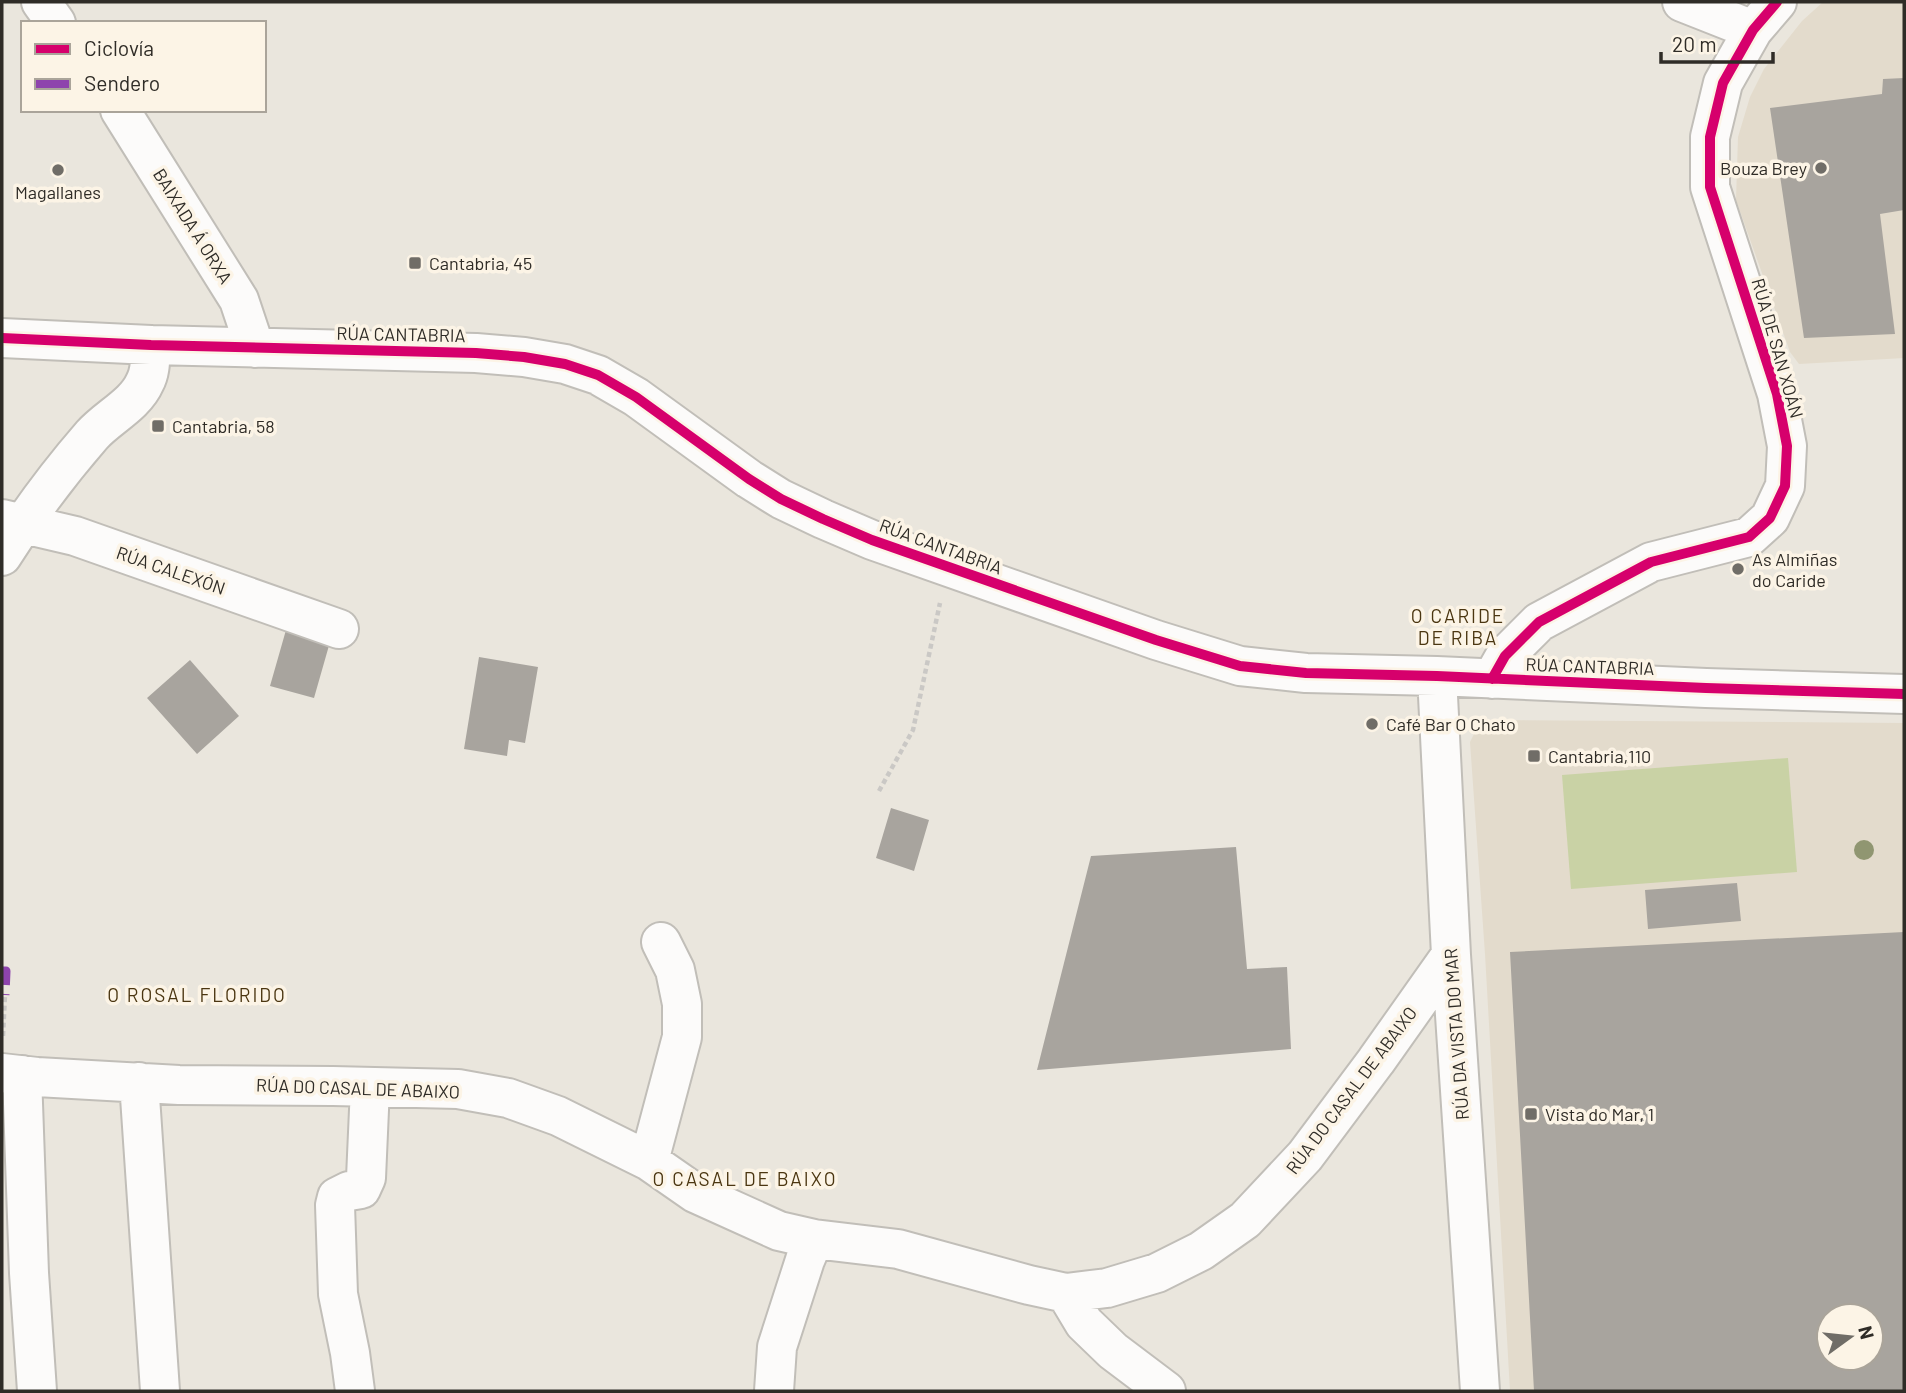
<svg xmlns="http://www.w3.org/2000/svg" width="1906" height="1393" viewBox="0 0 1906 1393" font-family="Barlow,sans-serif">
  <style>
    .built { fill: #e3dbcc; fill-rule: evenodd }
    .green { fill: #c9d2a5 }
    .building { fill: #a8a49e; fill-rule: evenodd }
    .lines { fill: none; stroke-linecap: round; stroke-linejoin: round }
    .minor-casing { stroke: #c1beb8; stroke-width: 42 }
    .path { stroke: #cac8c5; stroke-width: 4.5; stroke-dasharray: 5 3.5; stroke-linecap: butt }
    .minor { stroke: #fcfbfa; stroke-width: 38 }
    .quiet { stroke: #8e44ad; stroke-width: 9; stroke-dasharray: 18 9; stroke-linecap: butt }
    .cycleway-casing { stroke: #fcf4e6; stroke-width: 15 }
    .cycleway { stroke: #d6006c; stroke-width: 10 }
    .tree { fill: #909671 }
    .poi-dot { fill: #706d67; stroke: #fcf4e6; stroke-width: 2.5 }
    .labels { text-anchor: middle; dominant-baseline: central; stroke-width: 7; stroke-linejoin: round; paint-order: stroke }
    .poi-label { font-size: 18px; fill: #2f2c27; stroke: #fcf4e6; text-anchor: start }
    .street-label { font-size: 18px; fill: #2f2c27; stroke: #fcf4e6 }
    .neighbourhood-label { font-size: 19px; letter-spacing: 2px; fill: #4b3611; stroke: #fcf4e6 }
  </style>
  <rect width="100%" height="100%" fill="#eae6dd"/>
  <path class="built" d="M1823,2H1904V358L1799,364L1790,352L1736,200L1738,137L1750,97L1764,69L1802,21Z
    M1481,720L1904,723V1391H1510L1485,954L1470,742ZM1829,1316H1871V1358H1829Z"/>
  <path class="green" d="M1788,758L1797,872L1571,889L1562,775Z"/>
  <path class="building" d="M1904,78V210L1880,214L1895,334L1804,338L1770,108L1882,94L1883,79Z
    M288,623L332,635L314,698L270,686Z
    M479,657L538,667L525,743L509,740L507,756L464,749Z
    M190,660L239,716L197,754L147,698Z
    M891,808L929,820L914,871L876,858Z
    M1236,847L1247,969L1287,967L1291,1049L1037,1070L1091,856Z
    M1737,883L1741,921L1648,929L1645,890Z
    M1904,932V1391H1534L1510,952ZM1829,1316H1871V1358H1829Z"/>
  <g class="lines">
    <g class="minor-casing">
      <path id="minor" d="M41,2L56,23
        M1682,2L1753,30
        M120,110L239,300L255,348
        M2,338L151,345L476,353L524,357L565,364L598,375L636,397L749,479L781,499L823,519L872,540L1156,640L1240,666L1306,673L1437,676L1706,688L1904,694
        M2,519L75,536L339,629
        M2,556C29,513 59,473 92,435C108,417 135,405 145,382C151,371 150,358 151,345
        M1437,676L1451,955L1480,1391
        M1492,679L1505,656L1539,622L1651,562L1749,537L1770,518L1785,486L1787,446L1777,394L1710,187V137L1723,83L1753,30L1777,2
        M2,1073L37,1077L179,1085L333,1086L458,1089L508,1098L558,1116L649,1161L695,1193L779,1231L814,1239L898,1249L1029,1285L1066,1293L1107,1288L1157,1273L1201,1251L1245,1220L1305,1156L1376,1061L1451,955
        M22,1075L29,1273L37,1391
        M139,1082L160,1391
        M649,1161L682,1037V1004L675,970L661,942
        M1066,1293L1084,1323L1113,1351L1166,1391
        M355,1391L350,1353L338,1294L335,1205L337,1197L349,1191L361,1189L366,1178L370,1087
        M774,1391L777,1347L805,1260L814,1239"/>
    </g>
    <path class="path" d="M879,791L913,730L940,603
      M3,1036L5,995"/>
    <use href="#minor" class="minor"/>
    <path class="quiet" d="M2,971H6L5,995"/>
    <g class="cycleway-casing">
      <path id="cycleway" d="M2,338L151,345L476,353L524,357L565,364L598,375L636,397L749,479L781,499L823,519L872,540L1156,640L1240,666L1306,673L1437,676L1706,688L1904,694
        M1492,679L1505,656L1539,622L1651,562L1749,537L1770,518L1785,486L1787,446L1777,394L1710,187V137L1723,83L1753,30L1777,2"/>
    </g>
    <use href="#cycleway" class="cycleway"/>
  </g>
  <circle class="tree" cx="1864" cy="850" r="10"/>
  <g class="poi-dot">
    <circle cx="1821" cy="168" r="7"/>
    <circle cx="58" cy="170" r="7"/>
    <rect x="408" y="256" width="14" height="14" rx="3.5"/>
    <rect x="151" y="419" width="14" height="14" rx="3.5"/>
    <circle cx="1738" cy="569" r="7"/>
    <circle cx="1372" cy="724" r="7"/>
    <rect x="1527" y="749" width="14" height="14" rx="3.5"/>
    <rect x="1524" y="1107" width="14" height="14" rx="3.5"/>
  </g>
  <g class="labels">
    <g class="poi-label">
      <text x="1807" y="168" text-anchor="end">Bouza Brey</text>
      <text x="58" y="192" text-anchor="middle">Magallanes</text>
      <text x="429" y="263">Cantabria, 45</text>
      <text x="172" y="426">Cantabria, 58</text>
      <text x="1752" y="559">As Almiñas<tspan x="1752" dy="21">do Caride</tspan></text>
      <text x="1386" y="724">Café Bar O Chato</text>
      <text x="1548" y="756">Cantabria,110</text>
      <text x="1545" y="1114">Vista do Mar, 1</text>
    </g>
    <g class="street-label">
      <text transform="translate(193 226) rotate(58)">BAIXADA Á ORXA</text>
      <text transform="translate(401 334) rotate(1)">RÚA CANTABRIA</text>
      <text transform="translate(1778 348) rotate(74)">RÚA DE SAN XOÁN</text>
      <text transform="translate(941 546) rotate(20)">RÚA CANTABRIA</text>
      <text transform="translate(171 570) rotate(19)">RÚA CALEXÓN</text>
      <text transform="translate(1590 666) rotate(2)">RÚA CANTABRIA</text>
      <text transform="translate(1456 1034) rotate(-94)">RÚA DA VISTA DO MAR</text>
      <text transform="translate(358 1088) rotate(2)">RÚA DO CASAL DE ABAIXO</text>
      <text transform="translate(1351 1090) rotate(-53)">RÚA DO CASAL DE ABAIXO</text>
    </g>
    <g class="neighbourhood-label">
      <text x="1458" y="615">O CARIDE<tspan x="1458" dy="22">DE RIBA</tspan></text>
      <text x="197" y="994">O ROSAL FLORIDO</text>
      <text x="745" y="1178">O CASAL DE BAIXO</text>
    </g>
  </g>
  <rect width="1906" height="1393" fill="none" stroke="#2f2c27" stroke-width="7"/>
  <rect x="21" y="21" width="245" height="91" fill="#fcf4e6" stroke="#aaa49a" stroke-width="2"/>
  <rect x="35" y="44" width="35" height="10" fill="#d6006c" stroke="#aaa49a" stroke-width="2"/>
  <text x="84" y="56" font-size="21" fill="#2f2c27">Ciclovía</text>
  <rect x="35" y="79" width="35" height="10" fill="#8e44ad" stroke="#aaa49a" stroke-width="2"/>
  <text x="84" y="91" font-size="21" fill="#2f2c27">Sendero</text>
  <g transform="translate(1850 1337) rotate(75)"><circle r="33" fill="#fcf4e6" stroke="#aaa49a" stroke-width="2"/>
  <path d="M0-5L12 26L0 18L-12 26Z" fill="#706d67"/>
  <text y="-10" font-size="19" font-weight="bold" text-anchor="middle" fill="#2f2c27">N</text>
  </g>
  <path d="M1661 52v10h112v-10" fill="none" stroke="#2f2c27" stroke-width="3.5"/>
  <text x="1672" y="52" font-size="21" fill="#2f2c27" stroke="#fcf4e6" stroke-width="5" paint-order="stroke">20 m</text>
</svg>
